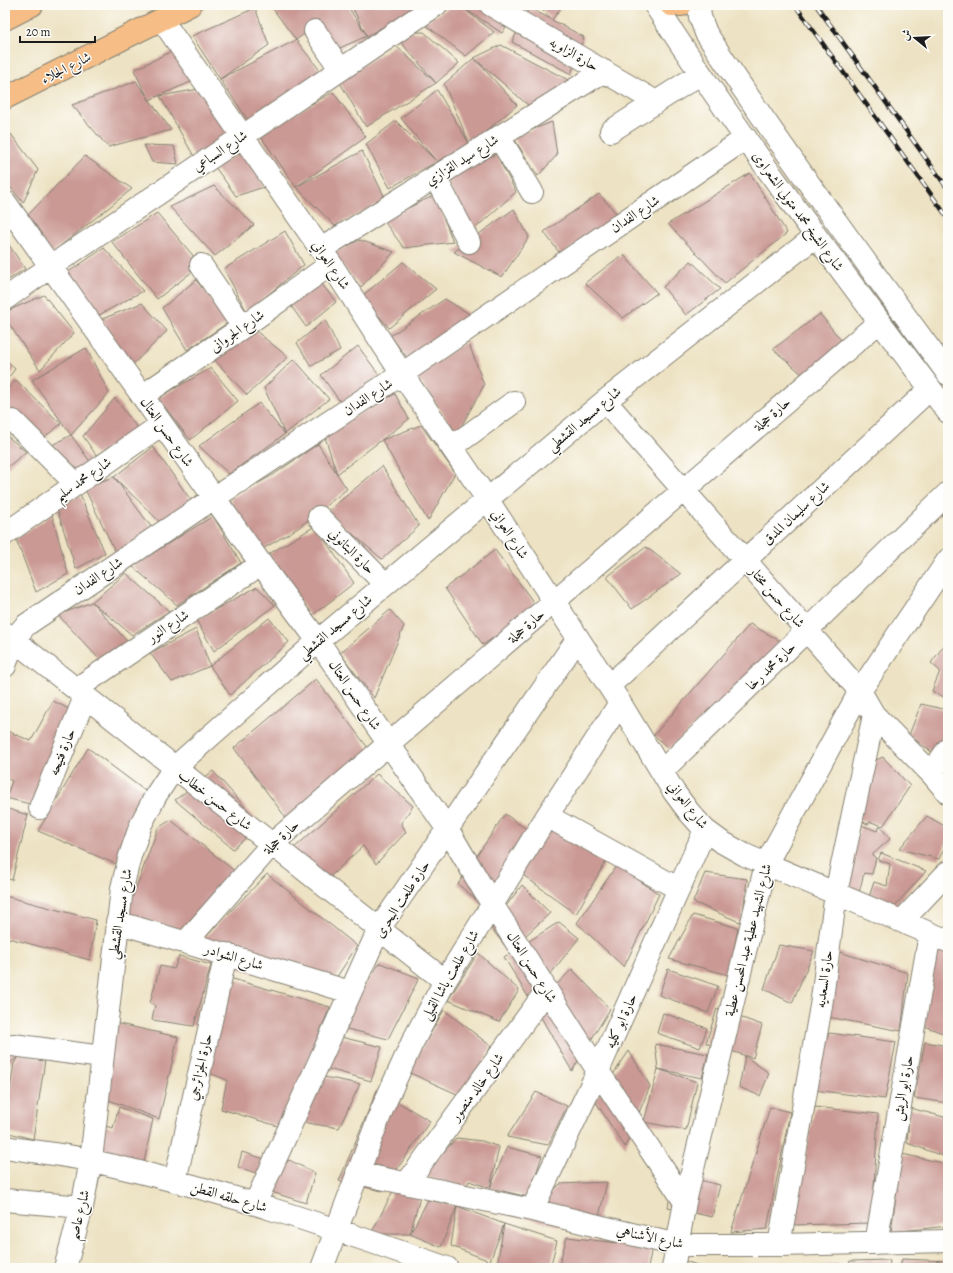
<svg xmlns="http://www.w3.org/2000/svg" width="953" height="1273" viewBox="0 0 953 1273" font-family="Alegreya,Amiri,serif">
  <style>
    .building { fill: #ca9994 }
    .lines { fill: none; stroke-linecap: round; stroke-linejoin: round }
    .minor-casing { stroke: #847f70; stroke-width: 24 }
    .major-casing { stroke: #847f70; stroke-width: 24 }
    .minor { stroke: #fff; stroke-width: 22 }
    .major { stroke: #f6be86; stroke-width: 22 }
    .rail-casing { stroke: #1c1c1c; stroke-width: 4.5 }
    .rail { stroke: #fdfcf7; stroke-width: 3; stroke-dasharray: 9; stroke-linecap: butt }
    .labels { text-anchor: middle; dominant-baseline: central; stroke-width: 3; stroke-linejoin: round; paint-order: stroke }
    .street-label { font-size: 14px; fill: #1c1c1c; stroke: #fdfcf7 }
  </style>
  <rect width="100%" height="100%" fill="#fdfcf7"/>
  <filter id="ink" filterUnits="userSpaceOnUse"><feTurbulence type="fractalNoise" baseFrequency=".025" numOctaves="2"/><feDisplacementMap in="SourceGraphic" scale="8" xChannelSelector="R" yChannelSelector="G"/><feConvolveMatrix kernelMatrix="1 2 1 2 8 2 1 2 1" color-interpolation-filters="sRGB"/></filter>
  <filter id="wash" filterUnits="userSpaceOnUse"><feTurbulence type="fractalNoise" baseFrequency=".012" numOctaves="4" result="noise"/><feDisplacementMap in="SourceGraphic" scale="16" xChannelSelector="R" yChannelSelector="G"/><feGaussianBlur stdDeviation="0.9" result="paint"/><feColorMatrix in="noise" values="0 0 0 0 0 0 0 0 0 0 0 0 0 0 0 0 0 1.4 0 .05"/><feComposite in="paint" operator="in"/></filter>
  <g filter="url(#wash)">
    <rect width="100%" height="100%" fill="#ede2c3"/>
    <g id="blocks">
      <path class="building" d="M270,5H340L341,8L347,5L367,36L351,5H413L414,9L367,36L319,57L304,34L296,40L326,78L248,120L220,79L296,40Z
        M454,5H459L494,32L466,56L423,23Z
        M459,5H521L502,33Z
        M539,5H563L552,20L584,37L571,74L512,42L529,8L551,19Z
        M255,8L269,45L220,79L192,36Z
        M424,32L459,63L436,83L366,127L339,81L395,45L436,83L393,33Z
        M501,45L570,81L537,113L474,58L517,105L470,145L444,84L474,58Z
        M180,47L193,81L149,100L134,70Z
        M136,81L171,130L108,147L72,105Z
        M199,89L233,134L196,160L160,96Z
        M437,90L470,145L436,162L390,188L366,144L396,121L435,160L401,118Z
        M333,92L366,137L296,187L362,151L386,200L335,226L296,187L259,134Z
        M552,122L557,155L538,176L513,137Z
        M11,134L38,170L23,203L5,180V137Z
        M144,145L174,146L178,164L152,162Z
        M244,151L264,187L236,196L215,167Z
        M496,154L516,192L471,232L446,179Z
        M85,156L132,189L49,255L27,216Z
        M750,173L787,233L725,283L668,224Z
        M214,186L254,225L215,256L170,207Z
        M599,194L619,216L561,255L544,232Z
        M435,195L453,242L404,248L383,220Z
        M514,209L529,237L502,277L454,252Z
        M157,213L201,265L157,299L112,242Z
        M285,231L304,265L247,312L224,269Z
        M5,239L25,269L5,282Z
        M360,240L394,252L361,287L332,253Z
        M104,248L143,291L92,319L61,277Z
        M623,254L657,293L623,318L585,283Z
        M691,261L720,289L686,315L663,287Z
        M403,262L436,289L389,328L362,296Z
        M196,280L229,322L187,350L162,308Z
        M321,283L336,302L306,327L289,303Z
        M44,295L74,333L40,370L5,318V312Z
        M445,299L471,315L410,361L390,336Z
        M142,303L167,331L129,368L102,319Z
        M820,314L848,349L810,381L773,349Z
        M325,320L340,350L311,366L297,343Z
        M256,331L288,357L247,395L211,356Z
        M468,341L484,385L457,434L416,375Z
        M358,346L380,376L341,403L321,375Z
        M86,348L109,393L71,435L32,380Z
        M5,358L15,369L5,382Z
        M294,359L329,399L285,434L264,388Z
        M211,368L238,401L190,440L158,398Z
        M16,380L61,424L41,440L5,405V392Z
        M395,394L409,419L337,474L347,489L298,528L261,550L230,499L273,475L318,444L337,474L324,434Z
        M115,398L138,429L96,455L83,436Z
        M259,403L285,434L229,474L199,446Z
        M421,425L455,473L428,521L382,440Z
        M5,434L26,452L5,469Z
        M71,435L91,463L71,472L52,445Z
        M153,447L193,503L160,522L114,477Z
        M382,466L419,526L382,559L327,512Z
        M114,477L152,528L116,553L84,487Z
        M80,495L105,553L76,569L57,509Z
        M52,515L68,574L36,592L16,539Z
        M213,516L241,563L177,605L132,566Z
        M315,526L354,583L310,617L269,554Z
        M646,547L681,574L632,609L607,577Z
        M495,550L537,607L483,645L445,588Z
        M126,573L169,611L132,635L92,602Z
        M257,587L275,605L214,651L196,620Z
        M92,602L134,649L101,661L58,615Z
        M390,610L404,626L374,698L340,653Z
        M269,618L289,642L230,695L210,666Z
        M750,624L784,643L669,749L654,735Z
        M196,629L210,666L172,682L150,653Z
        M948,640V699L932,691L940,671L931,663Z
        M316,679L374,756L292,826L234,748Z
        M53,701L73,711L34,805L6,798L12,781L5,777V730L31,741Z
        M921,704L948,710V739L937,756L909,735Z
        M88,748L152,796L116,864L38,831Z
        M883,757L910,786L883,826L871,822L867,824L854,816L867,764Z
        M213,771L261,825L233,849L175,800Z
        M377,774L413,806L401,823L406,832L376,864L363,846L322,884L293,849Z
        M5,808L28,815L12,880L5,878Z
        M505,814L529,831L482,905L458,884Z
        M927,816L948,828V840L939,859L899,849Z
        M171,820L237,873L185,931L126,915L158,828Z
        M861,825L877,831L880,826L890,839L872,855L876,858L872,874L864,873L859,893L843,886Z
        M550,829L607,859L576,914L519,872Z
        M881,853L926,871L892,909L868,900L874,882L887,886L890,864L878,860Z
        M617,865L659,894L624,967L577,923Z
        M705,873L747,879L742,923L693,902Z
        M267,874L357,946L325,995L190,953Z
        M522,885L550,913L509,951L490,927Z
        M5,896L96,920L90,960L5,937Z
        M693,915L738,928L729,975L669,959Z
        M559,922L579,938L530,1000L504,957Z
        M779,945L814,951L792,1003L764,989Z
        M935,947L948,951V1035L924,1026Z
        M839,952L908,973L901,1031L828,1017Z
        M478,953L519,990L499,1022L448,1000Z
        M179,956L211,965L194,1026L152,1020L155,1005L150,1003L160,966L174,969Z
        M380,963L419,978L388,1039L335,1026Z
        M572,969L610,1009L572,1071L535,1007Z
        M668,969L718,986L708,1013L659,995Z
        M226,977L330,1007L281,1127L221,1109L227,1080L196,1068Z
        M717,1009L762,1025L753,1058L706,1043Z
        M444,1010L491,1046L468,1099L408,1072Z
        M663,1013L707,1028L700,1048L657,1033Z
        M106,1021L178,1037L159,1119L98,1096Z
        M829,1033L896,1042L885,1099L806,1089Z
        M341,1037L382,1047L371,1081L325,1068Z
        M925,1042L948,1046V1103L914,1098Z
        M655,1044L708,1054L702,1078L658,1069L697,1082L686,1130L644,1122L658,1069Z
        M5,1049L22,1053L9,1064L6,1090L5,1089Z
        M629,1051L650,1086L625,1147L595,1101Z
        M22,1053L45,1060L33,1139L5,1132V1123L14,1063Z
        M745,1056L769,1073L760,1096L739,1087Z
        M324,1077L360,1084L339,1128L301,1122Z
        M377,1090L430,1121L382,1191L339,1181Z
        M536,1092L567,1106L548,1145L507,1137Z
        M119,1107L153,1119L143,1167L97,1154L105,1126L113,1128Z
        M770,1107L790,1112L767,1229L731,1232Z
        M815,1107L878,1114L872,1223L792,1225Z
        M910,1108L948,1118V1158L907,1143Z
        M457,1138L482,1141L499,1147L490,1188L469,1181L466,1188L421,1175Z
        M507,1147L542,1156L528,1197L490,1188Z
        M242,1152L264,1159L259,1174L238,1167Z
        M902,1154L948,1164V1226L891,1232Z
        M289,1160L315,1173L306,1203L262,1189Z
        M674,1174L720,1185L712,1217L668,1207Z
        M607,1182L595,1234L525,1218L560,1184Z
        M393,1191L420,1197L410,1234L428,1200L457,1206L441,1247L410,1234H371Z
        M457,1206L504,1224L490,1261L451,1246Z
        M504,1224L557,1241L550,1268H503L497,1265Z
        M567,1237L652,1247L648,1268H558Z
        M902,1259L948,1261V1268H900Z
        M890,1260L889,1268H848L850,1261Z
        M685,1261L697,1265V1268H684Z
        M839,1264L838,1268H805V1267Z"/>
    </g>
  </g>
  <g filter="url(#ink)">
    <use href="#blocks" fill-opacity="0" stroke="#847f70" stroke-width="1"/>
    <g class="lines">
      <g class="minor-casing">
        <path id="minor" d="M491,5L656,102
          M655,5C746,145 847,279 948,412
          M699,5L700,17L706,33C782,150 865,261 948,374
          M162,20L331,264L402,374L487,499L578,638L620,703L674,792L689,812L705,830L720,841L745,855L948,941
          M315,31L340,69
          M611,131L700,74
          M499,137L532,192
          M435,177L469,242
          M5,202L261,564L318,641L448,830L492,904L598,1071L685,1202
          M321,249L604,71
          M201,265L243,327
          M5,299L50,267L436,5
          M142,396L243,327L331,264
          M605,401L860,691L874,715L931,773L948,793
          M13,421L76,484
          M452,447L514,402
          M319,517L385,584
          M5,534L162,424
          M5,633L445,981
          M5,666L13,640L26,625L214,498L402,374L746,138
          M609,686L930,389
          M76,689L261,564
          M662,771L948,493
          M931,773L948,749
          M40,808L85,697
          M547,816L679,889
          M902,921L948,872
          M117,922L350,992
          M186,942L272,844L879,322
          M13,1045L102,1057
          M5,1147C34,1152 64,1154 92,1161C213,1187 330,1227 447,1268
          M357,1173L532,1210L677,1245H779L948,1241
          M175,1181L226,954
          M407,1183L547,990
          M5,1200L82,1207
          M255,1204L379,929L578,638
          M532,1210L598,1071L705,830
          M876,1243L930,934
          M779,1245L821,1006L836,893L874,715
          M65,1268L82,1207L91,1160L122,888L130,856L141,824L156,795L174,768L318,641L605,401L816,236
          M322,1268L383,1107L412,1043L445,981L547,816L620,703
          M673,1268L685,1202L766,864L860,691L948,560"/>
      </g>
      <g class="major-casing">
        <path id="major" d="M671,5H681
          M5,19L32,5
          M5,98L190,5"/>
      </g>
      <use href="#minor" class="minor"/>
      <use href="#major" class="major"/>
      <g class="rail-casing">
        <path id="rail" d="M795,5L948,218
          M816,5L948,189"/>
      </g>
      <use href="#rail" class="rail"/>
    </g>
  </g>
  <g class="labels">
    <g class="street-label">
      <text transform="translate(574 54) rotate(30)">حارة الزاويه</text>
      <text transform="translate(66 68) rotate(-27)">شارع الجلاء</text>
      <text transform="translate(220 151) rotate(-34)">شارع السباعي</text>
      <text transform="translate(462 160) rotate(-32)">شارع سيد القزازي</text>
      <text transform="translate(798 211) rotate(54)">شارع الشيخ محمد متولي الشعراوى</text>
      <text transform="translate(635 214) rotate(-34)">شارع الفدان</text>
      <text transform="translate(331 265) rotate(56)">شارع العواني</text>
      <text transform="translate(237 331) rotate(-35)">شارع الجروانى</text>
      <text transform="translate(368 397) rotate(-33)">شارع الفدان</text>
      <text transform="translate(772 414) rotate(-41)">حارة حجلة</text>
      <text transform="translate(584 419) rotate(-40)">شارع مسجد القشطي</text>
      <text transform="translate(167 432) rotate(55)">شارع حسن العتال</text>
      <text transform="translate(83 479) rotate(-35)">شارع محمد سليم</text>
      <text transform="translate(796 513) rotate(-43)">شارع سليمان المدق</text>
      <text transform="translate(510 534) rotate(57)">شارع العواني</text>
      <text transform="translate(352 551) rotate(45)">حارة البتانوني</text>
      <text transform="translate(98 576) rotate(-34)">شارع الفدان</text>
      <text transform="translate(777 597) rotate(49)">شارع حسن مختار</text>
      <text transform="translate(168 626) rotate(-34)">شارع النور</text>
      <text transform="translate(526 626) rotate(-41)">حارة حجلة</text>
      <text transform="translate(335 627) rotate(-40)">شارع مسجد القشطي</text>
      <text transform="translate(771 666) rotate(-44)">حارة محمد رخا</text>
      <text transform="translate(355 695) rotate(56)">شارع حسن العتال</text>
      <text transform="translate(62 752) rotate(-68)">حارة فتيحه</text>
      <text transform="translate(215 800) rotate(38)">شارع حسن خطاب</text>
      <text transform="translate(688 805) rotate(52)">شارع العواني</text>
      <text transform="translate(281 837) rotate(-43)">حارة حجلة</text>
      <text transform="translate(402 899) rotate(-57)">حارة طلعت البحرى</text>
      <text transform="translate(120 914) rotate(-81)">شارع مسجد القشطي</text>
      <text transform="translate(748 940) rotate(-76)">شارع الشهيد عطية عبد المحسن عطية</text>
      <text transform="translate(234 957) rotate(17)">شارع الشوادر</text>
      <text transform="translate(532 967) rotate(58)">شارع حسن العتال</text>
      <text transform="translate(450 975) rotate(-60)">شارع طلعت باشا القبلى</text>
      <text transform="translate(824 979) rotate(-82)">حارة السعديه</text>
      <text transform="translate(621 1021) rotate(-66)">حارة ابو كليه</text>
      <text transform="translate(200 1067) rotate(-77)">حارة الجزائرجي</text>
      <text transform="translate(477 1087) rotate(-54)">شارع خالد منصور</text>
      <text transform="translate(903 1088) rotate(-80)">حارة ابو الريش</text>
      <text transform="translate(229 1197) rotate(16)">شارع حلقه القطن</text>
      <text transform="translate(79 1215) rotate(-76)">شارع عاصم</text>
      <text transform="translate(650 1237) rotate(12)">شارع الأشناهي</text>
    </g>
  </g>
  <rect width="953" height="1273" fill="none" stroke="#fdfcf7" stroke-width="20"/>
  <g transform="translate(915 38) rotate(288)" stroke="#fdfcf7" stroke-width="3" paint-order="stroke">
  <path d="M0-3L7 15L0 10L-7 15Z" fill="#1c1c1c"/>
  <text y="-6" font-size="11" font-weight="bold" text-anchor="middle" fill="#1c1c1c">ش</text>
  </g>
  <path d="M20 36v6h75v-6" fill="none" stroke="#1c1c1c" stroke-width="2"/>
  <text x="26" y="36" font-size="12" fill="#1c1c1c" stroke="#fdfcf7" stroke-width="3" paint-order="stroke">20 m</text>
</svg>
